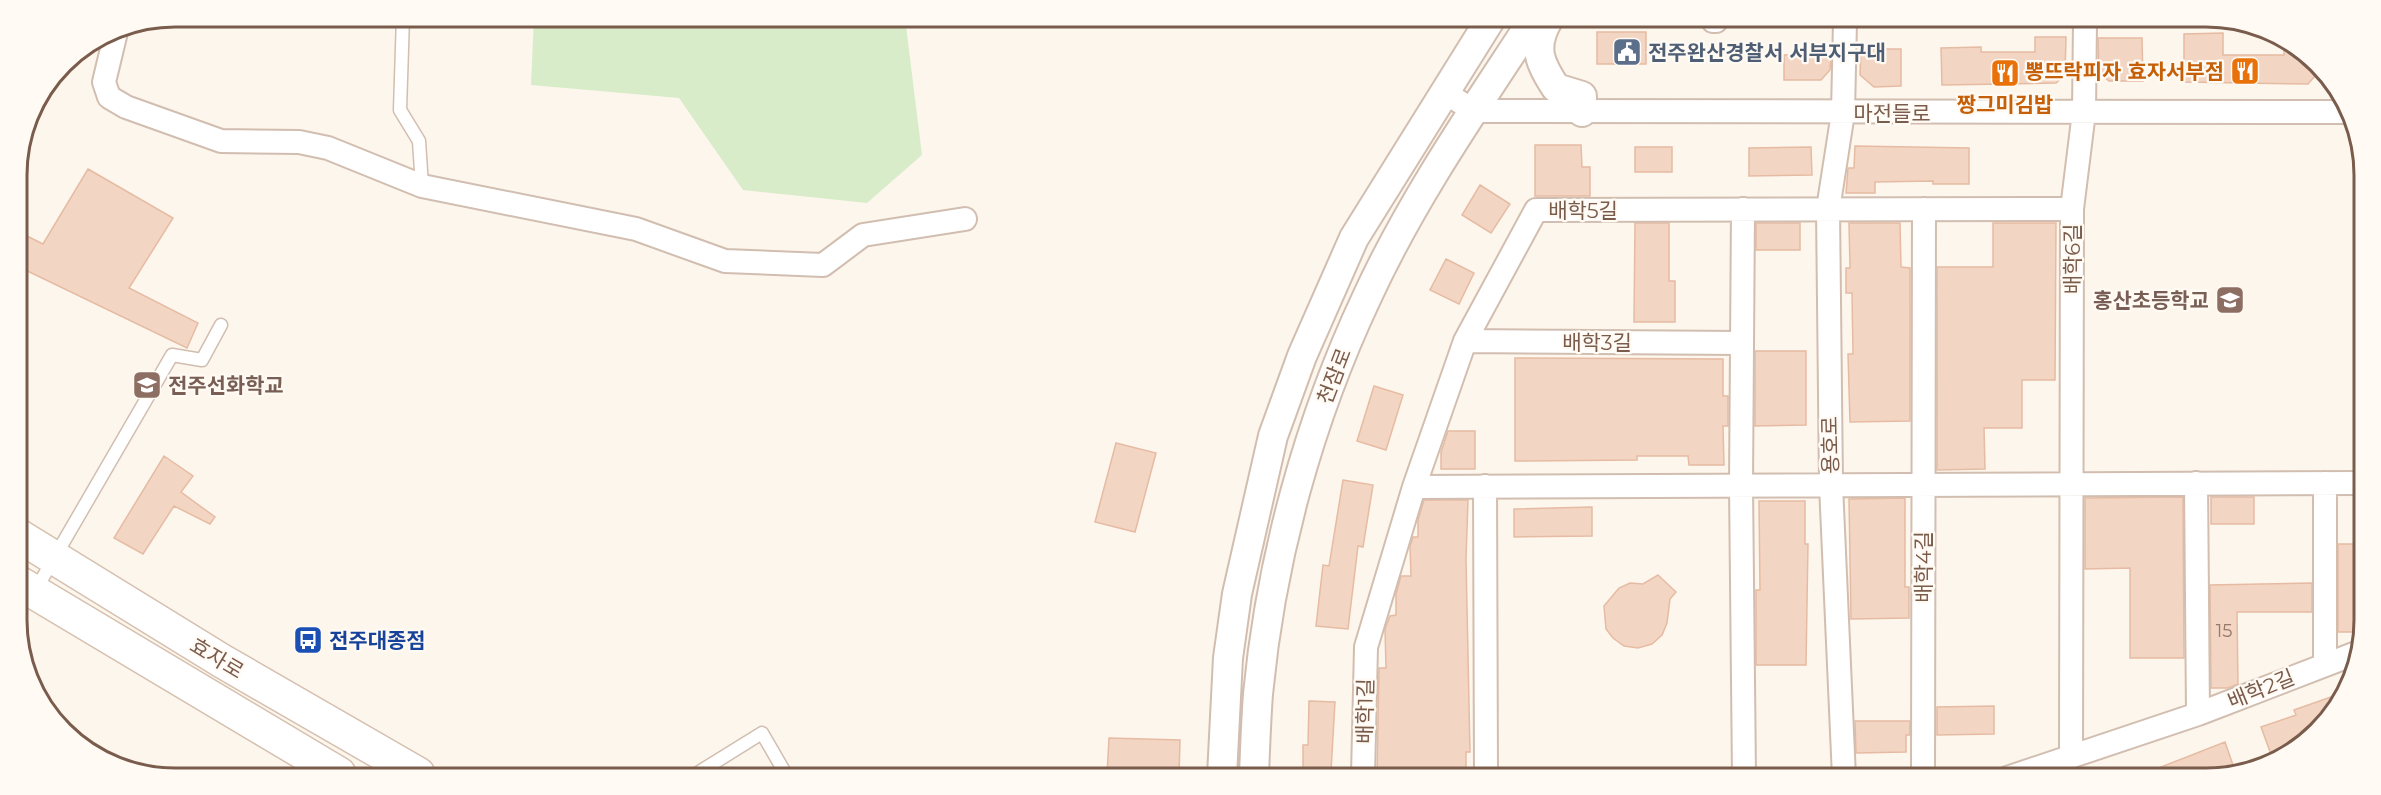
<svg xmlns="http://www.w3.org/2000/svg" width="2381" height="795" viewBox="0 0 2381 795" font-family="Montserrat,'Noto Sans KR',sans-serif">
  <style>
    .green { fill: #d8ecc9 }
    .building { fill: #f3d5c3; stroke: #e6bba3; stroke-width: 1.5 }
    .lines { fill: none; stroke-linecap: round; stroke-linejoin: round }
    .service-casing { stroke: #d1beb0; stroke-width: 15 }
    .minor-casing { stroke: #d1beb0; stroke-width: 26 }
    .tertiary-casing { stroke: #d1beb0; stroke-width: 32 }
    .secondary-casing { stroke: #d6c0b0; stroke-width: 36 }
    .service { stroke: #fff; stroke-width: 12 }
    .minor { stroke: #fff; stroke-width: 22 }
    .tertiary { stroke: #fff; stroke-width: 28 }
    .secondary { stroke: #fff; stroke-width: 33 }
    .labels { text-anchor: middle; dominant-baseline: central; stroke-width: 4.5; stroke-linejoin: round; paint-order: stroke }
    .number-label { font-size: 18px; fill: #987a6a }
    .service-label { font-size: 21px; font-weight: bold; fill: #4e5e75; stroke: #fffaf3; text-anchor: start }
    .food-label { font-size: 21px; font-weight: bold; fill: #c56008; stroke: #fffaf3; text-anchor: end }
    .street-label { font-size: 21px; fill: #7a5c4d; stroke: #fffaf3 }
    .education-label { font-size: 21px; font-weight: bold; fill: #785e54; stroke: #fffaf3; text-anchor: end }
    .transit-label { font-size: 21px; font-weight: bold; fill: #164399; stroke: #fffaf3; text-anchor: start }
    .rim { fill: none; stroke: #7a5c4d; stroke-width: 3 }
  </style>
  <rect width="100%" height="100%" fill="#fdf6ec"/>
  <path class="green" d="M534,17L905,18L922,155L867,203L743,190L679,98L531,85Z"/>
  <path class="building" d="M1597,32H1646V64H1597Z
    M2223,33V55H2284V45L2322,68L2308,84L2184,82V34Z
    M2035,37H2066L2065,75L2056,83L1942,85L1941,48L1981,47V52H2035Z
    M2098,38H2142L2143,81H2109L2099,73Z
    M1861,49H1901V86L1874,87L1860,75Z
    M1831,54L1830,70L1821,80H1784V55Z
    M1535,145H1581L1582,167H1590V196H1535Z
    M1855,146L1969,148V184H1933V181L1875,182V193H1846L1848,168H1854Z
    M1635,147H1672V172H1635Z
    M1811,147L1812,175L1749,176V148Z
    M88,169L173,218L129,288L198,323L187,348L17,266V231L43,244Z
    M1480,185L1510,204L1491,233L1462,215Z
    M1635,223H1669V281H1675V322H1634Z
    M1756,223H1800V250H1756Z
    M1849,223H1900L1901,267L1910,268V421L1850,422L1848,354H1853L1852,293H1846V268H1850Z
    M1993,223H2056L2055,380H2022V428H1984L1985,469L1937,470V267H1993Z
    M1446,259L1474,273L1459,304L1430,290Z
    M1755,351H1806V425L1755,426Z
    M1515,358L1723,359V396H1728V426H1723L1724,465H1689L1688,456H1637V460L1515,461Z
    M1374,386L1403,395L1386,450L1357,441Z
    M1448,431H1475V469H1441V452Z
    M1116,443L1156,453L1135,532L1095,522Z
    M164,456L193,476L181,492L215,517L210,524L174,506L143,554L114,538Z
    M1343,480L1373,485L1363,547L1358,546L1348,629L1316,626L1323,565L1329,566Z
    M2183,497L2184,658H2130V568L2085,569V498Z
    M2211,497H2254V524H2211Z
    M1905,498V587H1909V618L1851,619L1849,499Z
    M1424,500H1468L1466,559L1470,752H1466V776H1377L1379,668H1386L1385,629L1390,616L1396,615V594L1401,576H1411L1410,546L1413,537H1418V520Z
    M1759,501H1805V544H1808L1806,665H1756V590H1760Z
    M1592,507V536L1514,537V509Z
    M2338,544H2360L2359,609H2355V632H2338Z
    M1658,575L1676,592L1670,599L1667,623L1662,635L1652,644L1638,648L1624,646L1613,638L1606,629L1604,606L1619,588L1630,583L1643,584Z
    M2312,583V612H2237L2238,684L2228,688H2211L2210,585Z
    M2345,692L2338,708L2303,745L2272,757L2261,727L2296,715L2294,710Z
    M1309,701L1335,702L1331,771H1303V745H1308Z
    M1994,706V734L1937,735V707Z
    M1855,721H1910V735H1906V752L1856,753Z
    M1109,738L1180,740L1179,776L1107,775Z
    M2225,742L2235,771L2216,778H2133Z"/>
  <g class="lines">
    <g class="service-casing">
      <path id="service" d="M403,17L400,110L419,141L422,186
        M35,591L172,355L202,360L221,325
        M696,774L762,733L784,771L779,775"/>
    </g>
    <g class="minor-casing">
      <path id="minor" d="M1713,21H1716
        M117,28L104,82L109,97L126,107L221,141L299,142L328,148L422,186L636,229L725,261L823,265L863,235L965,219
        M1444,92L1474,111L2345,112
        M1743,209L1741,485L1744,777
        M1465,341L1741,343
        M2196,483L2198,714
        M2325,483V663
        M1485,486L1486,776
        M1414,487L2360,483
        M2071,756L2072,209L2084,112L2085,22
        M1363,776L1366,647L1414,487L1465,341L1536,210L2072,209
        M1844,777L1831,485L1828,209L1843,113L1845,21
        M1923,777L1924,209
        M2007,778L2198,714L2359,652"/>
    </g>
    <g class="tertiary-casing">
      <path id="tertiary" d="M1548,20C1532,48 1540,64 1556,88L1582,96V112
        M1222,776L1228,658L1237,594L1273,436L1302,356L1354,238L1490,20
        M1254,776C1255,749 1256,721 1258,694C1271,558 1309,420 1367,297C1412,199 1474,110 1533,20"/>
    </g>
    <g class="secondary-casing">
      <path id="secondary" d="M19,536L222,661L418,774
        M19,583L339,774"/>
    </g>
    <use href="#service" class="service"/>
    <use href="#minor" class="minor"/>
    <use href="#tertiary" class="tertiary"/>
    <use href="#secondary" class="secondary"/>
  </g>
  <defs>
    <g id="civic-square" transform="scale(1.5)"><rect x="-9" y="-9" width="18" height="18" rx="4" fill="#5c6f8a" stroke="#fffaf3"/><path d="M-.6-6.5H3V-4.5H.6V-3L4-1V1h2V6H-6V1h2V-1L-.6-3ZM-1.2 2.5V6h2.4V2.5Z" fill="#fff"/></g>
    <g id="restaurant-square" transform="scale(1.5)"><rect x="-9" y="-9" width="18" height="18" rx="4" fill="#e8710a" stroke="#fffaf3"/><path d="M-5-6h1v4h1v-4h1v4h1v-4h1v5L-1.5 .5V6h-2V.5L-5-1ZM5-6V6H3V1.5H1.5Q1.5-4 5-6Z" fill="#fff"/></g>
    <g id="school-square" transform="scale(1.5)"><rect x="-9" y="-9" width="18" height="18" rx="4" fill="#8d6e63" stroke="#fffaf3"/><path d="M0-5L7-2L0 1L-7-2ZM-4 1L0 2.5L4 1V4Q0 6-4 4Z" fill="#fff"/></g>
    <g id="bus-square" transform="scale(1.5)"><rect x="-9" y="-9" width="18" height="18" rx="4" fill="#1a4fb4" stroke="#fffaf3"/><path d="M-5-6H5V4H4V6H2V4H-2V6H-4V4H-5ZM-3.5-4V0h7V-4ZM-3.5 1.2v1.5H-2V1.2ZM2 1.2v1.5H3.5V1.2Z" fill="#fff"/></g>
  </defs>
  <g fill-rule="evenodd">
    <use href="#civic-square" x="1627" y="52"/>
    <use href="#restaurant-square" x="2245" y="71"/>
    <use href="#restaurant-square" x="2005" y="73"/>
    <use href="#school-square" x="2230" y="300"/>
    <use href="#school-square" x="147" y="385"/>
    <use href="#bus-square" x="308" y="640"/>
  </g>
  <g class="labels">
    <g class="number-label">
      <text x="2224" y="631">15</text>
    </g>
    <g class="service-label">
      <text x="1648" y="52">전주완산경찰서 서부지구대</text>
    </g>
    <g class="food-label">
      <text x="2224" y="71">뽕뜨락피자 효자서부점</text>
      <text x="2005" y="104" text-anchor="middle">짱그미김밥</text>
    </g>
    <g class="street-label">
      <text x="1892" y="113">마전들로</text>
      <text x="1583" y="210">배학5길</text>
      <text transform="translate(2072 259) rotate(-90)">배학6길</text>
      <text x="1597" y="342">배학3길</text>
      <text transform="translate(1334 376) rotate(-69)">천잠로</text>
      <text transform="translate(1830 445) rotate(-91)">용호로</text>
      <text transform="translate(1923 567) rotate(-90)">배학4길</text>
      <text transform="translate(217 658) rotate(31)">효자로</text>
      <text transform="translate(2261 689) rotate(-22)">배학2길</text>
      <text transform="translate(1365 711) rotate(-89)">배학1길</text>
    </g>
    <g class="education-label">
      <text x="2209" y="300">홍산초등학교</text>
      <text x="168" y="385" text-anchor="start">전주선화학교</text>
    </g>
    <g class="transit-label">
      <text x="329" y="640">전주대종점</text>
    </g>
  </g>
  <path d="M0 0H2381V795H0ZM175 27H2206A148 148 0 0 1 2354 175V620A148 148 0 0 1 2206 768H175A148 148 0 0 1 27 620V175A148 148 0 0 1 175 27Z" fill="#fffaf3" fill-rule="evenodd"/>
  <path class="rim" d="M175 27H2206A148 148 0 0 1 2354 175V620A148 148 0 0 1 2206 768H175A148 148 0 0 1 27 620V175A148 148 0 0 1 175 27Z"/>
</svg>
